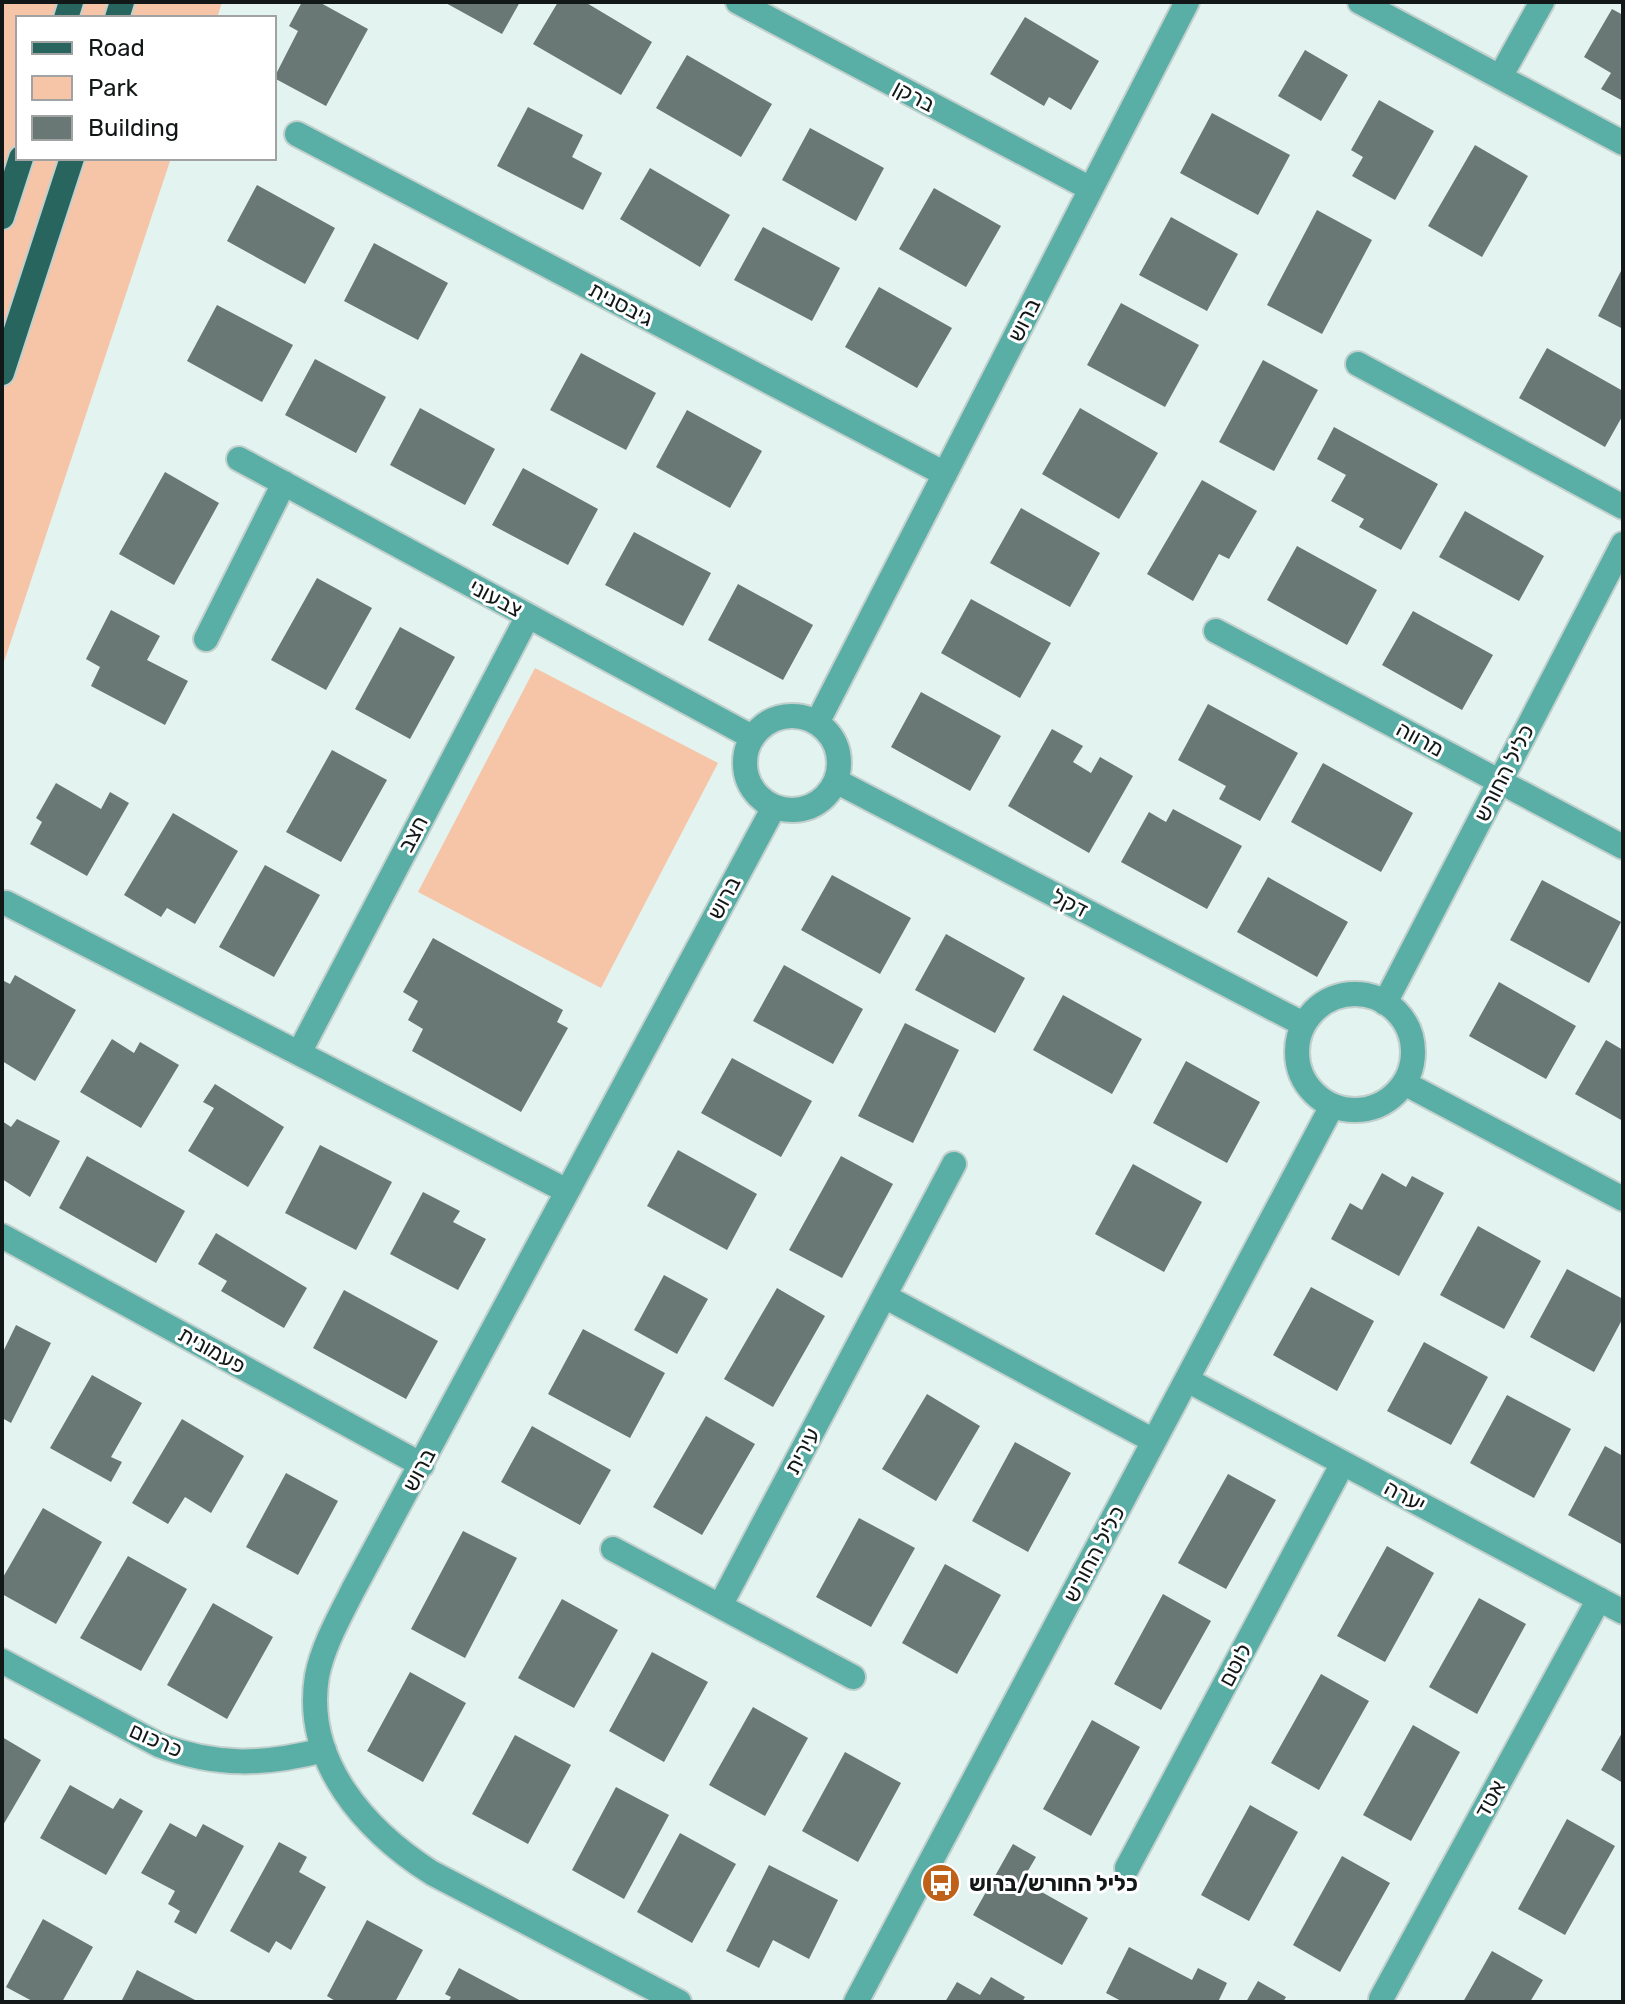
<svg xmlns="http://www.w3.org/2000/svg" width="1625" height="2004" viewBox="0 0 1625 2004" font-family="Rubik,Heebo,sans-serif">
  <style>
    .green { fill: #f6c4a7 }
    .building { fill: #697775 }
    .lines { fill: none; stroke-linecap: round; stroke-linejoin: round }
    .minor-casing { stroke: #c2d0cd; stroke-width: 28 }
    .major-casing { stroke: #c2d0cd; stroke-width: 28 }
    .minor { stroke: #59aea5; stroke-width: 24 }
    .major { stroke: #29655f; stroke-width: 24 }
    .labels { text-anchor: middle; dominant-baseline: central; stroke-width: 6; stroke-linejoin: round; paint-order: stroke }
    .street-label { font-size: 22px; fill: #121817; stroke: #fff }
    .poi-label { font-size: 22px; font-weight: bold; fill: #121817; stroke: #fff; text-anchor: start }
  </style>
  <rect width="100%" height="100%" fill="#e3f3f0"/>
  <path class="green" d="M2,2H222L217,18H18V158H171L2,668Z
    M535,668L718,763L601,988L418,892Z"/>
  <path class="building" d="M302,2H319L368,29L326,106L274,78L298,31L289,26Z
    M444,2H520L502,34Z
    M558,2H585L652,42L621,95L533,44Z
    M1612,9L1623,15V101L1601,89L1611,73L1584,57Z
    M1025,17L1099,61L1071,110L1049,97L1044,106L990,74Z
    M1305,50L1348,75L1321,121L1278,96Z
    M687,55L772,104L741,157L656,108Z
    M1379,100L1434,131L1395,200L1352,176L1363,157L1351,150Z
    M528,107L583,135L572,157L602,173L583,210L497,166Z
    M1212,113L1290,155L1258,215L1180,173Z
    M810,128L884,168L856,221L782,180Z
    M1475,145L1528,176L1482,257L1428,226Z
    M650,168L730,215L700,267L620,219Z
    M257,185L335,228L305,284L227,241Z
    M934,188L1001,226L966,287L899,249Z
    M1317,210L1372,240L1322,334L1267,305Z
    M1171,217L1238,254L1207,311L1139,275Z
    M763,227L840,268L812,321L734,280Z
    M374,243L448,283L418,340L344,301Z
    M1623,267V329L1598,316Z
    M879,287L952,328L917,388L845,347Z
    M1121,303L1199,345L1165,407L1087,365Z
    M217,305L293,345L262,402L187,361Z
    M1547,348L1623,391V415L1605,447L1519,398Z
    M581,353L656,393L626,450L550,410Z
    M315,359L386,397L356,453L285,415Z
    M1263,360L1318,390L1274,471L1219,442Z
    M420,408L495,449L465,505L390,465Z
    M1080,408L1158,453L1119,519L1042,474Z
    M687,410L762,451L730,508L656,467Z
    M1334,427L1438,484L1401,550L1359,527L1364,519L1331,501L1346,475L1317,459Z
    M523,468L598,509L568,565L492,525Z
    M165,472L219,503L174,585L119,554Z
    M1202,480L1257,511L1229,559L1219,554L1193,601L1147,574Z
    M1021,508L1100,553L1070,607L990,563Z
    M1465,511L1544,556L1519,601L1439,557Z
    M634,532L711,573L683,626L605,585Z
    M1297,546L1377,590L1347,645L1267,600Z
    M317,578L372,608L326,690L271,660Z
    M738,584L813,625L783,680L708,640Z
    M971,599L1051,643L1020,698L941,653Z
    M111,610L160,636L147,660L188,681L165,725L91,686L100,667L86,659Z
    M1413,611L1493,655L1462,710L1382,665Z
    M400,627L455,657L410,739L355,709Z
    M921,692L1001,736L970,791L891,747Z
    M1208,704L1298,753L1260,821L1219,799L1226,786L1178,760Z
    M1052,729L1083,746L1073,762L1091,773L1100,757L1133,776L1089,853L1008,806Z
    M332,750L387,780L341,862L286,832Z
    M1323,763L1413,813L1381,872L1291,822Z
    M56,783L101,809L110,792L129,803L87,876L30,844L42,822L36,818Z
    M1173,809L1242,846L1207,909L1121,862L1149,812L1166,822Z
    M173,813L238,851L195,924L167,908L161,917L124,895Z
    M265,865L320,895L274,977L219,947Z
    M832,875L911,918L880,974L801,930Z
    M1268,877L1348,922L1317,977L1237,932Z
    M1542,880L1621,922L1589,983L1510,940Z
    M946,934L1025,978L995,1033L915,990Z
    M433,938L563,1010L557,1022L568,1028L521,1112L412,1051L423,1029L408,1020L418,1001L403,992Z
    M784,965L863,1009L833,1064L753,1021Z
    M15,975L76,1010L35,1081L2,1061V980L10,984Z
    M1499,982L1576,1026L1546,1079L1469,1036Z
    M1063,995L1142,1039L1112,1094L1033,1050Z
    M905,1023L959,1050L913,1143L858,1116Z
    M112,1039L134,1053L140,1042L179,1065L141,1128L80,1092Z
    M1606,1040L1623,1050V1121L1575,1094Z
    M732,1058L812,1101L781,1157L701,1113Z
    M1186,1061L1260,1102L1227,1163L1153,1123Z
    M215,1084L284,1127L248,1187L188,1151L214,1108L203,1102Z
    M17,1119L60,1141L30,1197L2,1179V1121L11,1127Z
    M320,1145L392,1182L356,1250L285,1213Z
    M678,1150L757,1194L727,1250L647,1206Z
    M87,1156L185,1211L156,1263L59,1208Z
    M841,1156L893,1184L842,1278L789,1250Z
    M1133,1164L1202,1202L1164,1272L1095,1234Z
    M1382,1173L1406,1187L1412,1176L1444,1193L1399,1276L1331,1239L1350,1203L1362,1210Z
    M423,1192L460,1211L453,1222L486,1239L458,1290L390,1254Z
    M1478,1226L1541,1261L1504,1329L1440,1295Z
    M216,1233L307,1288L284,1328L221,1291L227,1281L198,1264Z
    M1567,1269L1623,1299V1318L1594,1372L1530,1337Z
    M664,1275L708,1299L677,1354L634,1330Z
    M1311,1287L1374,1321L1337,1391L1273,1355Z
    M777,1288L825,1316L773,1407L724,1379Z
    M344,1290L438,1341L406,1399L313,1348Z
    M16,1325L51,1343L11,1423L2,1418V1354Z
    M583,1329L665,1373L630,1438L548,1394Z
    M1424,1342L1488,1377L1451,1445L1387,1411Z
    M92,1375L142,1403L111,1457L122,1462L111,1482L50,1448Z
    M927,1394L980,1426L936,1501L882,1469Z
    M1507,1395L1571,1429L1534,1498L1470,1463Z
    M706,1416L755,1444L702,1535L653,1507Z
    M182,1419L244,1456L211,1513L185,1497L168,1524L132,1503Z
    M532,1426L611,1470L580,1525L501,1482Z
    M1015,1442L1071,1473L1028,1552L972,1521Z
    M1605,1446L1623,1456V1545L1568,1515Z
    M286,1473L338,1501L298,1575L246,1547Z
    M1228,1474L1276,1500L1226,1589L1178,1563Z
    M43,1508L102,1542L56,1624L2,1594V1579Z
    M859,1518L915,1548L871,1627L816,1597Z
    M463,1531L517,1558L465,1658L411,1629Z
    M1387,1546L1434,1573L1385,1662L1337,1636Z
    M128,1556L187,1589L141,1671L80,1638Z
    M945,1564L1001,1595L957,1674L902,1643Z
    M1163,1594L1211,1621L1161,1710L1114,1684Z
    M1479,1598L1526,1624L1477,1714L1429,1687Z
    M562,1599L618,1630L574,1708L518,1678Z
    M213,1603L273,1637L227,1719L167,1685Z
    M652,1652L708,1682L664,1762L609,1731Z
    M410,1672L466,1703L423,1782L367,1751Z
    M1321,1674L1369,1701L1319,1790L1271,1763Z
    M753,1707L808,1738L765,1816L709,1785Z
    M1092,1720L1140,1747L1091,1836L1043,1809Z
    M1413,1725L1460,1752L1411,1841L1363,1815Z
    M1623,1731V1783L1601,1770Z
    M515,1735L571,1765L528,1844L472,1814Z
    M2,1737L41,1760L2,1827Z
    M845,1752L901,1783L858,1862L802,1831Z
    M70,1785L113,1809L120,1798L143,1811L106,1875L40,1838Z
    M616,1787L669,1815L624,1899L572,1870Z
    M1250,1805L1298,1832L1249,1921L1201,1895Z
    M1567,1819L1615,1846L1565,1935L1518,1909Z
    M170,1823L196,1837L203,1824L244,1846L196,1934L174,1922L180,1911L168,1904L175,1891L141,1873Z
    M680,1833L736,1864L692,1943L637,1912Z
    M279,1842L307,1857L299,1872L326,1887L291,1950L276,1941L269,1953L230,1931Z
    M1013,1844L1036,1857L1022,1881L1088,1918L1062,1965L973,1915Z
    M1342,1856L1390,1883L1340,1972L1293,1945Z
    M769,1865L838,1900L809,1959L773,1940L759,1968L726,1951Z
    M43,1919L93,1947L62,2002H34L6,1987Z
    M367,1920L423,1950L395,2002H337L327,1996Z
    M1129,1947L1192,1980L1198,1968L1227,1983L1218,2002H1123L1106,1993Z
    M1492,1951L1543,1980L1530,2002H1463Z
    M459,1968L523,2002H448L451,1997L445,1994Z
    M137,1970L199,2002H121Z
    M991,1977L1025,1997L1022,2002H945L957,1982L980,1995Z
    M1258,1981L1286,1997L1283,2002H1246Z"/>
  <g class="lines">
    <g class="minor-casing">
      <path id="minor" d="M738,2L1091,189
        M1360,2L1623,143
        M1500,77L1542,2
        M297,134L945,474
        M1358,364L1623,507
        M239,459L752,737
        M1216,631L1623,847
        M206,639L284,483
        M745 763a47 47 0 1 1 94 0a47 47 0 1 1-94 0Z
        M817,723L1187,2
        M836,781L1303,1024
        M6,903L567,1191
        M1297 1052a58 58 0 1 1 116 0a58 58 0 1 1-116 0Z
        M1385,1003L1623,544
        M299,1053L528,616
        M1404,1083L1623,1199
        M2,1236L422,1465
        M884,1296L1154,1441
        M1187,1380L1623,1612
        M613,1549L853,1677
        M720,1606L954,1164
        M2,1661L159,1745C217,1767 265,1765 324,1750
        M1127,1868L1343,1463
        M1381,1999L1599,1599
        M679,2002L432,1873C366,1831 303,1762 317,1676C323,1646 339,1618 353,1590L774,807
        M856,2002L1332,1106"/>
    </g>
    <g class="major-casing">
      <path id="major" d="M66,18L71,2
        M117,18L122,2
        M2,217L21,158
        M2,373L72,158"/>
    </g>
    <use href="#minor" class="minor"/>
    <use href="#major" class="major"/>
  </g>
  <defs>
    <g id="bus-disc" transform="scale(2)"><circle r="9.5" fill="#c06119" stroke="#fff"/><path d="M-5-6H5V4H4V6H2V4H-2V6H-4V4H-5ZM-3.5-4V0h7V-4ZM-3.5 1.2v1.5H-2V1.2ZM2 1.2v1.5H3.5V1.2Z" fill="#fff"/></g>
  </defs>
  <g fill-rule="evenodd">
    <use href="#bus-disc" x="941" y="1883"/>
  </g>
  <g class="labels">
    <g class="street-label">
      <text transform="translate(914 96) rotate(28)">ברקן</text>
      <text transform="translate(621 304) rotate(28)">גיבסנית</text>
      <text transform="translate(1024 320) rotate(-63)">ברוש</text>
      <text transform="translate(496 598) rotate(28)">צבעוני</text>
      <text transform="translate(1420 739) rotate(28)">מרווה</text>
      <text transform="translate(1504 773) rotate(-63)">כליל החורש</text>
      <text transform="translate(413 834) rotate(-62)">חצב</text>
      <text transform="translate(724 898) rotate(-62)">ברוש</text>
      <text transform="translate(1070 903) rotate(27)">דקל</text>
      <text transform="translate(212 1350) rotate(29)">פעמונית</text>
      <text transform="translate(802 1451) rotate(-62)">עירית</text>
      <text transform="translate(419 1470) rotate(-62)">ברוש</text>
      <text transform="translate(1405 1496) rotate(28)">יערה</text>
      <text transform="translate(1094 1554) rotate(-62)">כליל החורש</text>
      <text transform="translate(1235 1665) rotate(-62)">לוטם</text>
      <text transform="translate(156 1740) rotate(24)">כרכום</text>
      <text transform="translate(1490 1799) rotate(-61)">אטד</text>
    </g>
    <g class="poi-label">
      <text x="969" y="1883">כליל החורש/ברוש</text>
    </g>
  </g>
  <rect width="1625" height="2004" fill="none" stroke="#121817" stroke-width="8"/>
  <rect x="16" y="16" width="260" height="144" fill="#ffffff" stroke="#a0a3a2" stroke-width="2"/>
  <rect x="32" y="42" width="40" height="12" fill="#29655f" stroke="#a0a3a2" stroke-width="2"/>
  <text x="88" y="56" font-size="24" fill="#121817">Road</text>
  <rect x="32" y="76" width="40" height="24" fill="#f6c4a7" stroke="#a0a3a2" stroke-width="2"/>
  <text x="88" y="96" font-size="24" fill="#121817">Park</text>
  <rect x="32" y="116" width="40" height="24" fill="#697775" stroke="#a0a3a2" stroke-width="2"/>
  <text x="88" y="136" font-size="24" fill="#121817">Building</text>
</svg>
